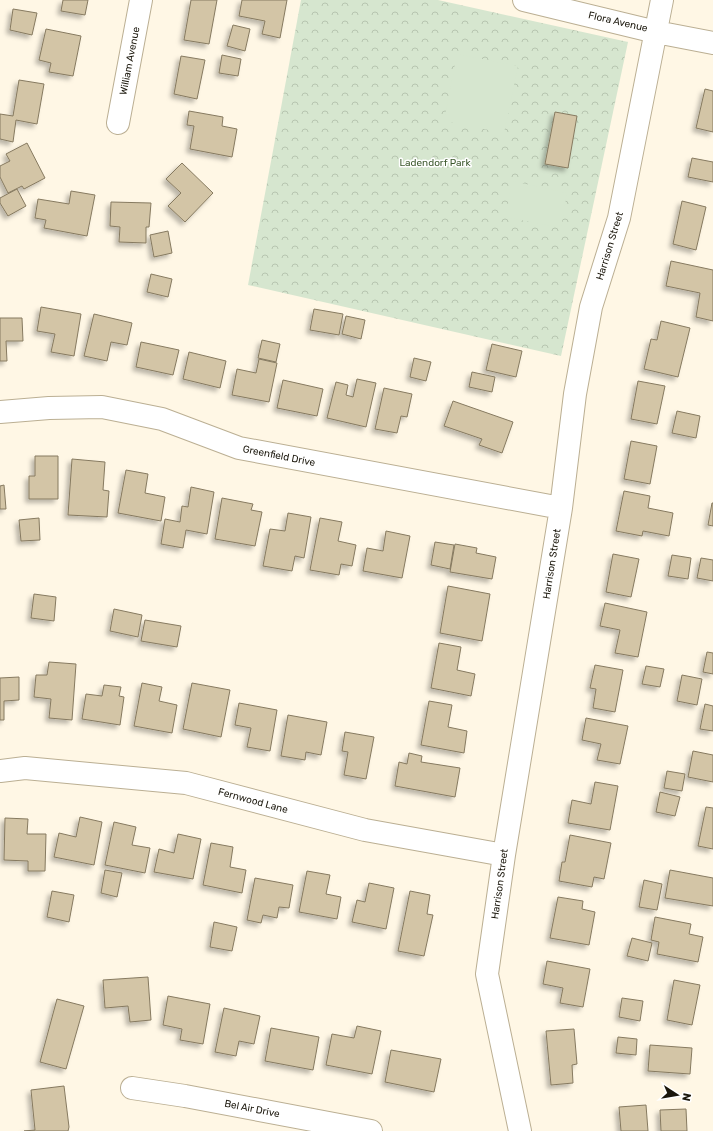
<svg xmlns="http://www.w3.org/2000/svg" width="713" height="1131" viewBox="0 0 713 1131" font-family="Rubik,sans-serif">
  <style>
    .park { fill: url(#park-crowns) }
    .pitch { fill: #d6e6cf }
    .building { fill: #d3c5a6; stroke: #867a60; filter: url(#shadow) }
    .lines { fill: none; stroke-linecap: round; stroke-linejoin: round }
    .minor-casing { stroke: #bbaf93; stroke-width: 24 }
    .minor { stroke: #fff; stroke-width: 22 }
    .labels { text-anchor: middle; dominant-baseline: central; stroke-width: 3; stroke-linejoin: round; paint-order: stroke }
    .street-label { font-size: 10px; fill: #1a160b; stroke: #fff }
    .park-label { font-size: 10px; fill: #3d592e; stroke: #fff }
  </style>
  <defs>
    <pattern id="park-crowns" width="20" height="18" patternUnits="userSpaceOnUse"><rect width="20" height="18" fill="#d6e6cf"/><path d="M2 6a3 3 0 1 1 6 0M12 15a3 3 0 1 1 6 0" fill="none" stroke="#b7c5b0"/></pattern>
    <filter id="shadow"><feDropShadow dx="-3.5" dy="3.5" stdDeviation="2" flood-color="#0004"/></filter>
  </defs>
  <rect width="100%" height="100%" fill="#fff7e5"/>
  <path class="park" d="M301,0H438L628,42L561,356L248,285Z"/>
  <path class="pitch" d="M457,54L518,66L504,133L444,121Z
    M512,181L567,193L561,228L506,217Z"/>
  <path class="building" d="M63,0H88L85,15L61,11Z
    M191,0H217L209,44L184,40Z
    M242,0H287L280,38L262,34L265,21L239,16Z
    M13,9L37,13L32,35L10,30Z
    M233,25L250,29L245,51L227,46Z
    M46,29L81,36L73,76L49,72L51,63L39,60Z
    M222,55L241,59L238,76L219,73Z
    M181,56L205,60L197,99L174,94Z
    M19,80L44,84L37,124L16,120L13,142L0,139V114L13,116Z
    M705,89L713,91V132L696,128Z
    M189,111L223,117L222,126L237,129L232,157L190,149L194,126L187,125Z
    M555,112L577,116L568,168L545,164Z
    M27,143L45,178L24,189L22,186L8,193L0,177V166L10,161L6,154Z
    M692,158L713,162V182L688,177Z
    M182,163L213,193L185,222L168,206L181,193L166,179Z
    M17,189L26,206L8,216L0,203V198Z
    M71,191L95,195L87,236L44,228L46,220L35,218L38,199L69,204Z
    M682,201L706,207L696,250L673,244Z
    M111,202L151,203L149,227H146V243L119,242L120,227L110,226Z
    M168,231L172,253L154,257L150,235Z
    M671,261L713,270V321L696,317L700,293L666,286Z
    M151,274L172,279L168,297L147,292Z
    M41,307L81,314L74,356L51,352L55,334L37,331Z
    M314,309L343,314L339,335L310,330Z
    M94,314L132,323L127,345L111,342L107,361L84,356Z
    M346,316L365,320L361,339L342,334Z
    M0,318H22L23,341H6L7,361H0Z
    M661,321L690,328L678,377L644,369L651,339L657,340Z
    M262,340L280,344L276,362L258,358Z
    M141,342L179,350L173,375L136,367Z
    M492,344L522,351L516,377L486,370Z
    M189,352L226,361L220,388L183,379Z
    M414,358L431,362L426,381L410,377Z
    M259,359L277,363L269,402L232,395L237,369L256,373Z
    M472,372L495,377L492,392L469,387Z
    M357,379L376,383L366,427L327,418L336,382L348,385L346,395L353,397Z
    M283,380L323,389L317,416L277,408Z
    M638,381L665,386L657,424L631,419Z
    M384,388L412,394L407,417L401,416L397,433L375,429Z
    M453,401L513,422L502,453L479,445L482,439L444,426Z
    M677,411L700,416L696,438L672,433Z
    M631,441L657,446L650,484L624,479Z
    M35,456H58V499H29V476H35Z
    M72,459L105,462L103,490L109,491L107,517L68,515Z
    M126,470L148,474L145,493L165,497L161,521L118,513Z
    M4,485L6,509H0V486Z
    M191,487L214,492L207,534L186,530L183,548L161,544L165,519L180,522L182,506L188,507Z
    M624,491L650,496L648,508L673,513L669,536L643,531L642,536L616,531Z
    M222,498L253,504L251,510L262,512L255,546L215,539Z
    M712,503H713V526L708,525Z
    M288,513L311,517L304,558L295,556L292,571L263,566L270,529L285,531Z
    M39,518L40,540L21,541L19,520Z
    M320,518L342,522L338,541L356,545L352,566L341,564L339,575L310,570Z
    M386,531L410,536L402,578L363,571L367,548L383,551Z
    M435,542L454,545L450,569L431,565Z
    M455,544L477,548L476,553L496,557L492,579L450,572Z
    M613,554L639,559L631,597L606,592Z
    M672,555L691,558L688,579L668,576Z
    M701,558L713,560V581L697,578Z
    M448,586L490,594L482,641L440,633Z
    M34,594L56,597L54,621L31,618Z
    M605,603L647,612L638,657L615,653L620,630L600,626Z
    M114,609L142,615L138,637L110,631Z
    M145,620L181,626L177,647L141,641Z
    M439,643L461,647L457,670L475,674L471,696L431,688Z
    M707,652L713,653V674L703,672Z
    M49,662L76,664L72,720L49,718L51,699L34,697L36,675H47Z
    M595,665L623,670L615,712L593,708L596,689L590,688Z
    M646,666L664,669L660,687L642,684Z
    M682,675L702,679L697,705L677,701Z
    M19,677V700L4,701V720H0V678Z
    M142,683L162,687L159,701L177,705L172,733L134,726Z
    M192,683L230,690L221,737L183,729Z
    M104,685L121,687L119,696L124,697L120,725L82,719L86,694L102,696Z
    M429,701L452,705L448,727L467,731L464,753L421,745Z
    M239,703L277,710L270,751L247,747L251,728L235,725Z
    M705,704L713,706V731L700,729Z
    M288,715L327,722L321,755L306,752L305,760L281,756Z
    M586,718L628,726L620,764L597,760L601,744L582,740Z
    M345,732L374,737L366,779L344,775L348,752L342,751Z
    M693,751L713,755V782L688,777Z
    M409,753L422,756L421,762L460,768L455,797L395,786L399,762L407,764Z
    M667,771L685,774L682,791L664,788Z
    M595,782L618,786L610,830L568,823L572,800L591,804Z
    M660,792L680,797L675,816L656,812Z
    M706,807L713,808V849L698,846Z
    M80,817L102,822L94,865L54,857L59,833L76,837Z
    M5,818L28,819L27,834H46L45,871H28V861L4,860Z
    M114,822L136,827L132,845L150,848L145,873L105,865Z
    M178,834L201,839L193,879L154,872L159,849L174,853Z
    M570,835L611,843L604,879L594,877L592,887L559,881L562,862H565Z
    M211,843L233,847L230,867L246,870L242,893L203,885Z
    M105,870L122,873L117,897L101,893Z
    M670,870L713,878V906L665,898Z
    M307,871L330,875L326,894L341,897L337,919L299,912Z
    M255,878L293,885L289,908L279,907L277,918L263,915L261,923L247,920Z
    M644,880L662,884L657,910L639,907Z
    M369,883L394,888L386,929L352,922L357,900L365,902Z
    M52,891L74,895L69,922L47,917Z
    M410,891L430,895L427,914L433,915L424,956L398,951Z
    M558,897L583,901L582,909L595,912L589,945L550,938Z
    M655,917L691,924L689,934L703,937L698,962L657,954L659,942L651,940Z
    M214,922L237,927L232,951L210,947Z
    M632,938L652,943L648,961L627,956Z
    M547,961L590,969L583,1007L560,1003L563,988L543,984Z
    M148,977L151,1020L130,1022L128,1006L105,1008L103,980Z
    M674,980L700,985L692,1025L667,1020Z
    M168,996L210,1004L203,1044L180,1040L182,1029L163,1025Z
    M622,998L643,1001L640,1021L619,1017Z
    M57,999L84,1006L66,1069L40,1062Z
    M224,1008L260,1016L254,1044L239,1041L236,1056L215,1052Z
    M357,1026L381,1031L372,1074L326,1065L332,1034L354,1038Z
    M271,1028L319,1037L313,1070L265,1061Z
    M574,1029L577,1064L572,1065L573,1083L551,1085L546,1031Z
    M618,1037L637,1039L636,1055L616,1053Z
    M650,1045L692,1048L690,1074L648,1071Z
    M391,1050L441,1059L434,1092L385,1082Z
    M64,1086L69,1127L68,1131H24L35,1130L31,1090Z
    M646,1105L648,1131H621L619,1107Z
    M686,1109L687,1131H661L660,1110Z"/>
  <g class="lines">
    <g class="minor-casing">
      <path id="minor" d="M524,0L656,32L713,43
        M118,123L141,0
        M0,412L49,408L102,407L162,419L239,448L561,508
        M0,771L25,768L186,783L365,830L504,855
        M132,1088L185,1096L371,1131
        M520,1131L487,974L504,855L561,508L575,394L591,307L619,218L662,0"/>
    </g>
    <use href="#minor" class="minor"/>
  </g>
  <g class="labels">
    <g class="street-label">
      <text transform="translate(618 22) rotate(13)">Flora Avenue</text>
      <text transform="translate(130 61) rotate(-79)">William Avenue</text>
      <text transform="translate(610 246) rotate(-73)">Harrison Street</text>
      <text transform="translate(279 456) rotate(11)">Greenfield Drive</text>
      <text transform="translate(552 564) rotate(-81)">Harrison Street</text>
      <text transform="translate(253 801) rotate(15)">Fernwood Lane</text>
      <text transform="translate(500 884) rotate(-82)">Harrison Street</text>
      <text transform="translate(252 1109) rotate(11)">Bel Air Drive</text>
    </g>
    <g class="park-label">
      <text x="435" y="163">Ladendorf Park</text>
    </g>
  </g>
  <g transform="translate(677 1095) rotate(102)" stroke="#ffffff" stroke-width="3" paint-order="stroke">
  <path d="M0-3L7 15L0 10L-7 15Z" fill="#1a160b"/>
  <text y="-6" font-size="11" font-weight="bold" text-anchor="middle" fill="#1a160b">N</text>
  </g>
</svg>
